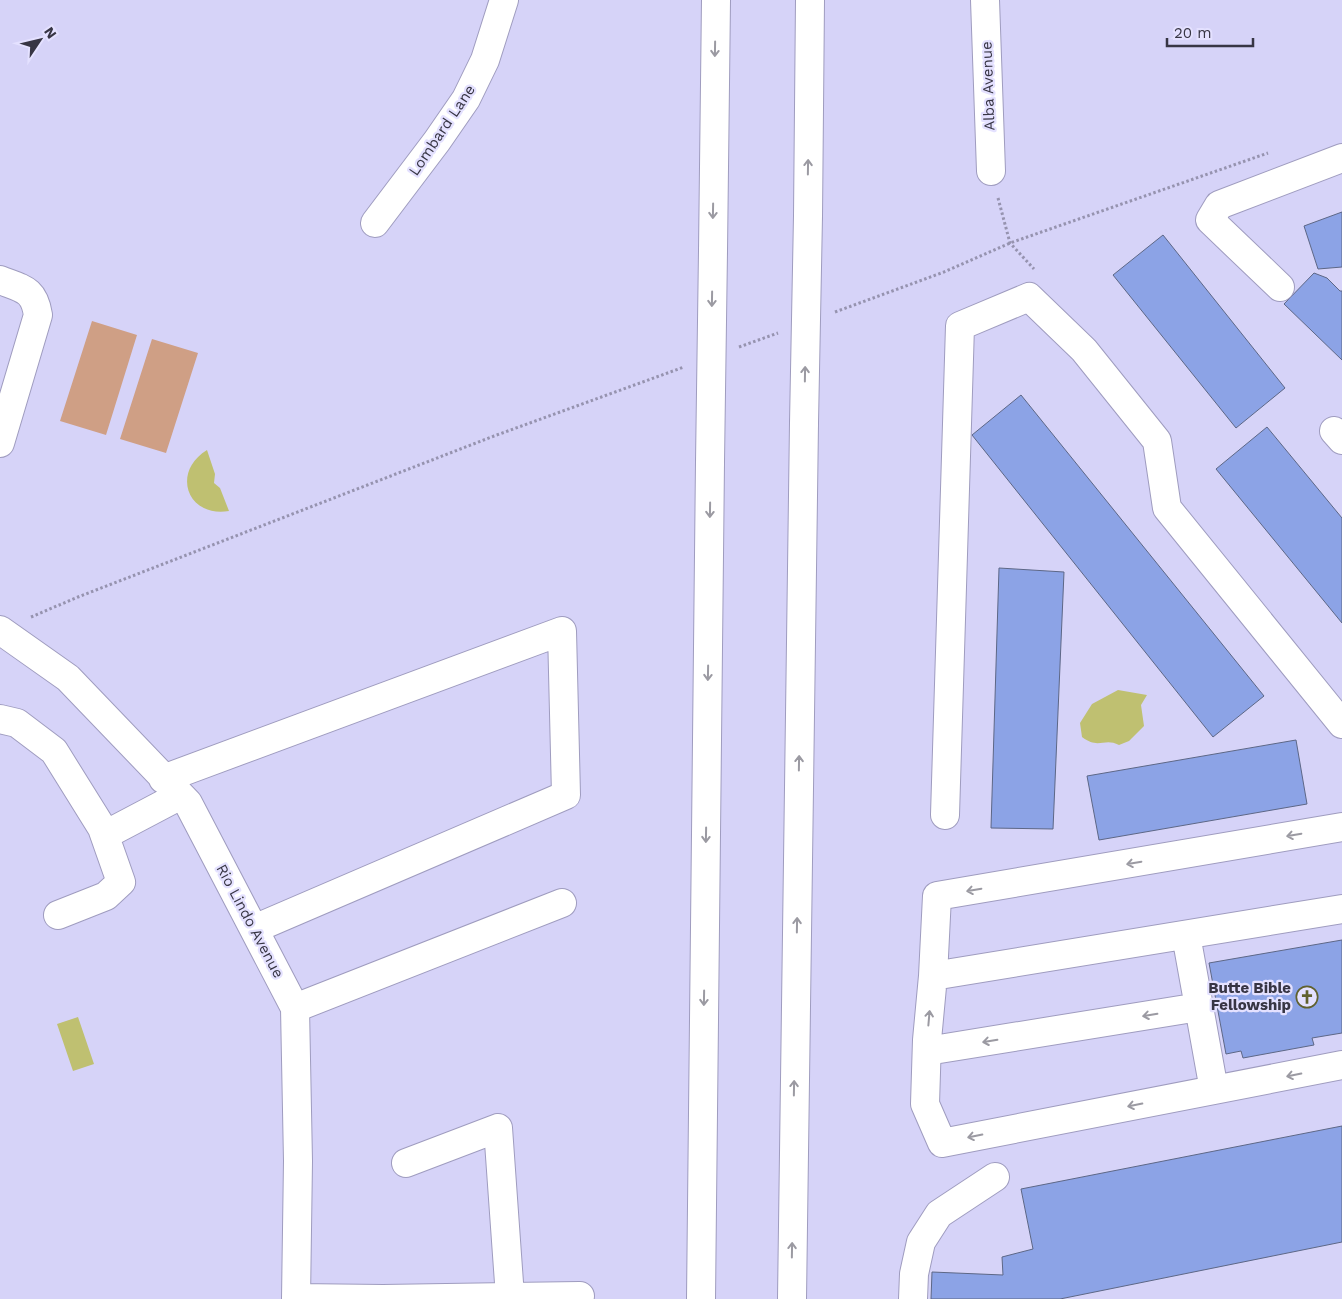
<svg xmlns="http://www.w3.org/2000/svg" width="1342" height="1299" viewBox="0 0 1342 1299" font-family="'Work Sans',sans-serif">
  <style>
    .green { fill: #cf9f85 }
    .water { fill: #bfc071 }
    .building { fill: #8ca3e6; stroke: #5d6786 }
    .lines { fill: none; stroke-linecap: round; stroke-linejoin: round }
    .minor-casing { stroke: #9f9cbf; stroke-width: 30 }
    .highway-casing { stroke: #9f9cbf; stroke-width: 30 }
    .path { stroke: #9693af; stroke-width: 3; stroke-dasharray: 2.5 2.5; stroke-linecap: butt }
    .minor { stroke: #fff; stroke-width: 28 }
    .highway { stroke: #fff; stroke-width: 28 }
    .highway-bridge-casing { stroke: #9f9cbf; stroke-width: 30; stroke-linecap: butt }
    .highway-bridge { stroke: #fff; stroke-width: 28 }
    .oneway { stroke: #9b9aa2 }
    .labels { text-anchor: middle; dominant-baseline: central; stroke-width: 4.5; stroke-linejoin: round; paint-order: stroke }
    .street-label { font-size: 15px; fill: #373544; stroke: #e4e1ff }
    .poi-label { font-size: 15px; font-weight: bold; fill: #373544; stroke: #e4e1ff; text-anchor: end }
  </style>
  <rect width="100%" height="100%" fill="#d6d3f8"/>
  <path class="green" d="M92,321L137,335L106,435L60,421Z
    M152,339L198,353L166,453L120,439Z"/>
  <path class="water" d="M207,450L215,474L214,483L220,488L229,511C187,518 171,472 207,450Z
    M1118,690L1147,695L1141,705L1144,726L1129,741L1119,745C1104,737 1099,750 1082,737L1080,723L1092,704Z
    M78,1017L94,1064L73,1071L57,1024Z"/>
  <path class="building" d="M1342,212V267L1318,269L1304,226Z
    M1163,235L1285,388L1236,428L1113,275Z
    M1314,273L1327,278L1340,291H1342V360L1284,304Z
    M1021,395L1264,696L1213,737L972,435Z
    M1267,427L1342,518V623L1216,469Z
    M999,568L1064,572L1053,829L991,828Z
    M1296,740L1307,804L1099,840L1087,776Z
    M1342,940V1033L1312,1038L1314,1045L1243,1058L1241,1051L1226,1054L1209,963Z
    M1342,1126V1242L1060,1299H931L932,1272L1003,1275L1002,1257L1033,1249L1021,1189Z"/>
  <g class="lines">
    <g class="minor-casing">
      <path id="minor" d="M985,0L991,171
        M375,223L437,141L466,99L485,60L504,0
        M0,280C23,289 34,289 38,315L0,443
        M1280,287L1210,220L1219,205L1342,158
        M1334,431L1342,440
        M0,630L68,678L188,803L295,1008L298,1161L296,1299
        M0,719L17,723L54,751L102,828L121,882L106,896L58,915
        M163,779L562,631L566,795L254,929
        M945,815L960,326L1029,297L1084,350L1157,441L1167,508L1342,724
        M105,835L179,796
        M1342,909L933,976L927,1040L925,1104L942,1143L1342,1065
        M1186,935L1214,1090
        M933,976L937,896L1342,827
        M295,1008L562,903
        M927,1051L1199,1007
        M510,1297L580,1296L579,1299
        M296,1298L383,1299L510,1297L498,1128L406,1163
        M913,1299L914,1274L921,1242L939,1214L995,1177"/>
    </g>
    <g class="highway-casing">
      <path id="highway" d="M808,216L810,0
        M713,251L716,0
        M701,1299L710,462
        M792,1299L804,423"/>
    </g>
    <path class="path" d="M998,198L1010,243L1034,269
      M835,312L944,272L1010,243L1268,153
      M739,347L778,333
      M31,617L78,597L494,436L684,367"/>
    <use href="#minor" class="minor"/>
    <use href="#highway" class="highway"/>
    <g class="highway-bridge-casing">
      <path id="highway-bridge" d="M804,423L808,216
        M710,462L713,251"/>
    </g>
    <use href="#highway-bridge" class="highway-bridge"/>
  </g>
  <defs><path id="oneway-shaft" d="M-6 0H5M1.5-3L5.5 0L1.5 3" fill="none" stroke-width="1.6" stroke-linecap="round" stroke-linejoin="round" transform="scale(1.25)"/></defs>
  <g class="oneway">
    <use href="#oneway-shaft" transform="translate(715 49) rotate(91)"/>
    <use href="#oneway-shaft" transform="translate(808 167) rotate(-89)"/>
    <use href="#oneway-shaft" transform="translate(713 211) rotate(91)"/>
    <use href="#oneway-shaft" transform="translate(712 299) rotate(91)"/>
    <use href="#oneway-shaft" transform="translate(805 374) rotate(-89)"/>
    <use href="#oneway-shaft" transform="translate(710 510) rotate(91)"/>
    <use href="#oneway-shaft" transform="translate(708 673) rotate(91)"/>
    <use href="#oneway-shaft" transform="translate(799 763) rotate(-89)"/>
    <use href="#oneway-shaft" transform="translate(706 835) rotate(91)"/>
    <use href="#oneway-shaft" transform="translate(1294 835) rotate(170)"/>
    <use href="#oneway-shaft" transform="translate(1134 863) rotate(170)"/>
    <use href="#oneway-shaft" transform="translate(974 890) rotate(170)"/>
    <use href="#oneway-shaft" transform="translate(797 925) rotate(-89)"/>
    <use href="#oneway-shaft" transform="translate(704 998) rotate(91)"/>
    <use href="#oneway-shaft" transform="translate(1150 1015) rotate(171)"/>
    <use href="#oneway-shaft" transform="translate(929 1018) rotate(-85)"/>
    <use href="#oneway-shaft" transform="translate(990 1041) rotate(171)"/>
    <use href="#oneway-shaft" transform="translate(1294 1075) rotate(169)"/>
    <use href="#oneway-shaft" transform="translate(794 1088) rotate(-89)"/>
    <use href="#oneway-shaft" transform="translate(1135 1105) rotate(169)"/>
    <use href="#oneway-shaft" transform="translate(975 1136) rotate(169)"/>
    <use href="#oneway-shaft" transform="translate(792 1250) rotate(-89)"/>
  </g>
  <defs>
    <g id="church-ring" transform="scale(1.125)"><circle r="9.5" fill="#e4e1ff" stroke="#60612e" stroke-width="1.5"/><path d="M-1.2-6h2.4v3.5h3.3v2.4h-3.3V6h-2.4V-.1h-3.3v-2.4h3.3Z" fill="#60612e"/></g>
  </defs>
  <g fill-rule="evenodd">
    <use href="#church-ring" x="1307" y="997"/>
  </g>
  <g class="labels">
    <g class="street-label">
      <text transform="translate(988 86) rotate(-92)">Alba Avenue</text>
      <text transform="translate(442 130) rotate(-56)">Lombard Lane</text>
      <text transform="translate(250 921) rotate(62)">Rio Lindo Avenue</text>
    </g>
    <g class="poi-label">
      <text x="1291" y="988">Butte Bible<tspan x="1291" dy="17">Fellowship</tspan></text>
    </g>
  </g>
  <g transform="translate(40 40) rotate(55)" stroke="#e4e1ff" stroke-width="4" paint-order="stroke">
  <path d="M0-4L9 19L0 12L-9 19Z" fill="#373544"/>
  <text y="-8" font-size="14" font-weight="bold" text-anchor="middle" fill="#373544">N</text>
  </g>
  <path d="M1167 38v8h86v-8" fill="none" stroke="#373544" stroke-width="2.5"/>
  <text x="1174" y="38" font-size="15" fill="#373544" stroke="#e4e1ff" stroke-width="4" paint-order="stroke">20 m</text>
</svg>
